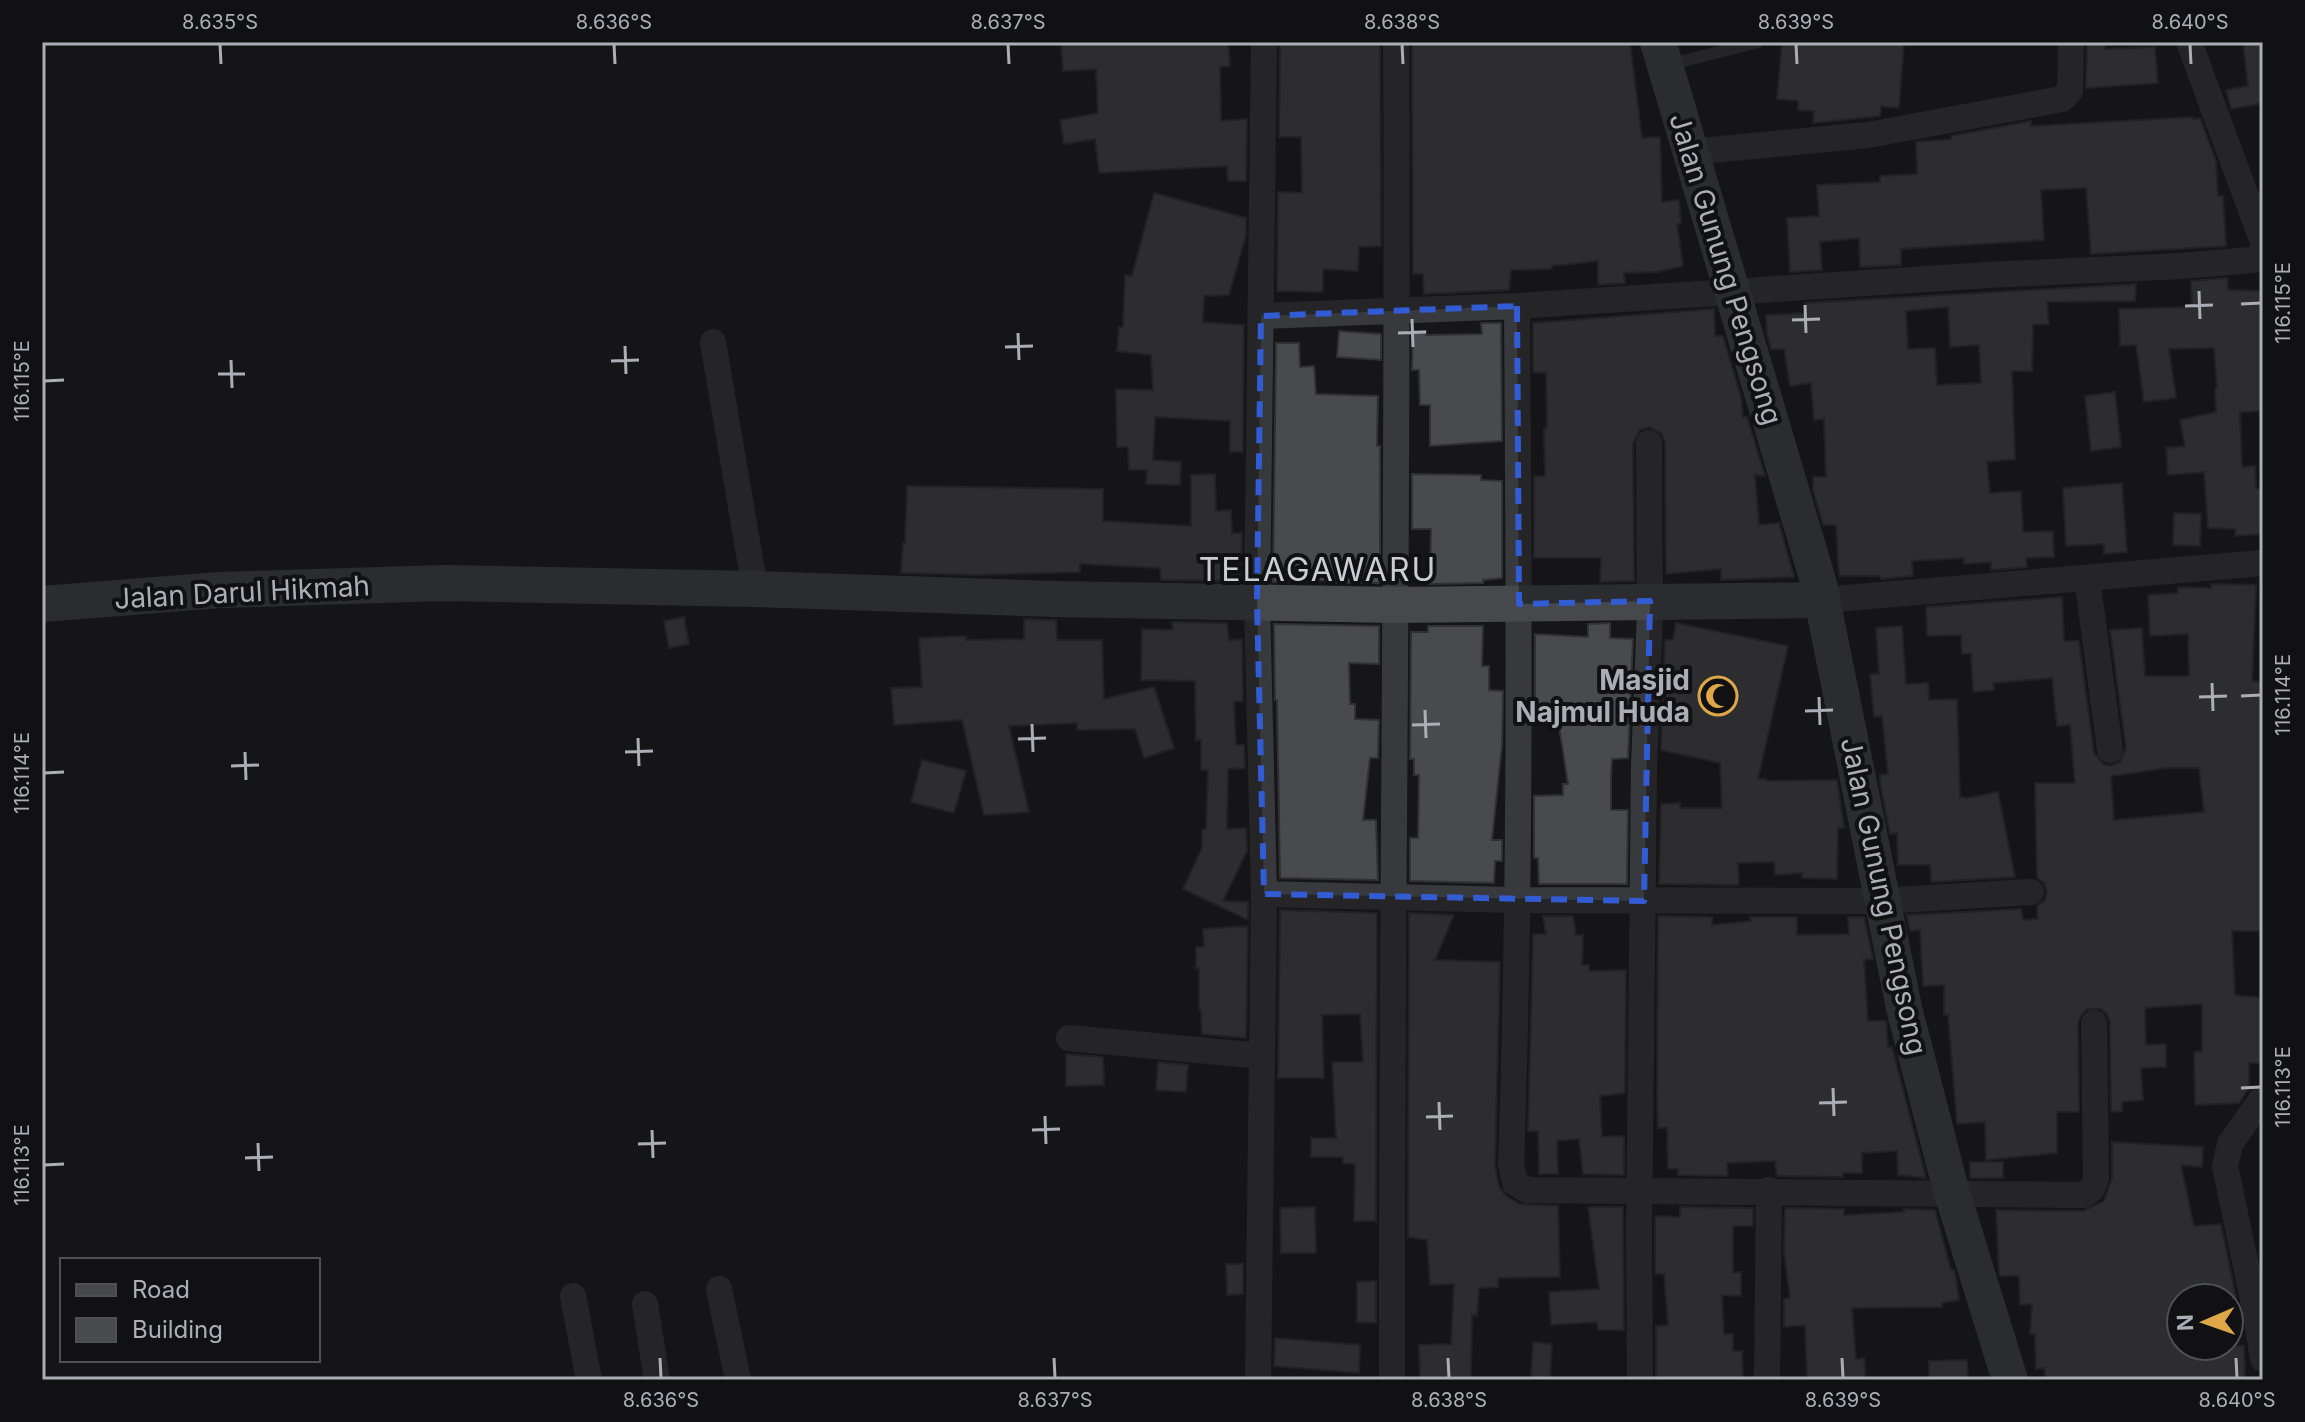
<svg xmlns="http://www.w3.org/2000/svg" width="2305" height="1422" viewBox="0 0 2305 1422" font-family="Inter,sans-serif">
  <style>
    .building { fill: #494a4d; stroke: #313134; stroke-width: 2; fill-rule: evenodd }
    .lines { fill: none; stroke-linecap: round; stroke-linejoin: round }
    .lane { stroke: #38393d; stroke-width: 12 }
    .street { stroke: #38393d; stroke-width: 26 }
    .secondary { stroke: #46484c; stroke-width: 36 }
    .marked { fill: none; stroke: #325cd3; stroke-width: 6; stroke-dasharray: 16 10; stroke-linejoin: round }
    .ticks { fill: none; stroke: #aaaeb6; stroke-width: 3 }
    .labels { text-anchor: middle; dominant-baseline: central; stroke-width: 8; stroke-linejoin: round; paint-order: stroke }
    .street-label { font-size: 28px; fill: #aaaeb6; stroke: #111113 }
    .poi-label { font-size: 28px; font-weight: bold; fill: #aaaeb6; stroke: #111113; text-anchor: end }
    .quarter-label { font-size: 32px; letter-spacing: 2px; fill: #cacdd3; stroke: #111113 }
    .neatline { fill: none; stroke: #aaaeb6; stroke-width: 3 }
    .ticks-label { font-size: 20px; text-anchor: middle; fill: #aaaeb6 }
  </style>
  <rect width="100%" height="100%" fill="#161618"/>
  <path class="building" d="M1061,42H1228L1230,66L1220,67L1221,121L1247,119L1246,181H1228L1227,166L1099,173L1095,139L1064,144L1060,120L1098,113L1096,69L1063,71Z
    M1280,42H1380L1381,246L1359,247L1358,271L1323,269V292L1277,291L1278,192L1302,193L1301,137H1279Z
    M1412,42H1630L1642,138L1660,137L1662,202L1679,200L1681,224H1677L1683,266L1657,272L1624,273L1625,283L1598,285V261L1552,266V269L1511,270L1509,290L1424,294L1423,274H1413Z
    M1782,42H1904L1899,108L1881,106L1880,116L1813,123L1814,111L1798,110V101L1777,99Z
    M2087,42H2106L2105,49L2155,47L2158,83L2086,88Z
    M2243,42H2263V103L2231,109L2226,90L2248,86Z
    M2193,117V119L2200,118L2216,161L2218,196H2223L2226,246L2091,254L2086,188L2041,190L2044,240L1901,249V265L1860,267L1859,238L1820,242L1822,270L1790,272L1787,218L1819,216L1817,185L1880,182V176L1917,174L1916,142L1951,139V136L2031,121V126Z
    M1154,193L1246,218V235L1229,295L1204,296L1203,322L1244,325L1243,452H1230V421L1155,417L1153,460L1181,462L1180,485L1146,484L1147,470H1129L1128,447H1117L1116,389L1153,390L1151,355L1117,351L1119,327H1123L1125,275L1132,276Z
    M2227,278L2228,290L2263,291V411L2240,412L2242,467L2255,466L2256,489L2263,488V534L2235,536V529L2208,528L2204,472L2168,475L2166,448L2185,446L2180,420L2216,412L2215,388H2217L2214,348L2169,349L2176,398L2144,402L2136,345L2120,346L2119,309L2192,307L2191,281Z
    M2136,284L2135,301L2047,302L2049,324L2033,325L2032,371H2012L2015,459L1987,462L1990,493L2021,491L2023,532L2053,531L2054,557L2026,558L2027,567L1991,570V562L1964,564V558L1912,561L1913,576L1881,579L1880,576H1839L1836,525H1823L1813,490V477H1826L1824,419L1814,420L1811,383L1790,386L1784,349H1771L1767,334L1766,315L1805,313V303ZM1948,307L1950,347L1979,345L1981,383L1937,385L1935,348L1908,349L1906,311Z
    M1714,309L1715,336H1723L1741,397L1743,417H1747L1765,476L1755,475L1759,525L1779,523L1794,577L1721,580V569L1666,574L1665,443L1662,434L1650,427L1640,430L1633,443L1634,581L1600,582L1601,558H1534V476H1545L1544,428H1547L1546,373L1533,372V323Z
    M1481,323H1501L1502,441L1430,446V405H1420L1419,370H1412L1413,331H1426V335L1482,334Z
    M1339,331L1381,334V360L1337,357Z
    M1276,343H1299L1300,367L1314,366L1316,394L1378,396L1377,446H1380V583H1335V580L1273,582Z
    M2115,392L2121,447L2091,451L2085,396Z
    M1215,474L1216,511L1231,510L1232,533H1242L1241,581L1161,580L1160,568L1080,564V572L977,575L901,573L903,543H905L907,486L1103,489V521L1191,526V475Z
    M1412,474L1481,475V480L1502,481V578L1483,580V583L1430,584L1431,529H1412Z
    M2122,483L2127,552L2104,554V544L2066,546L2063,488Z
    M2174,513L2201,514L2200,546L2173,545Z
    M2211,584L2256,585L2252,681L2263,682V931H2232L2235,995L2263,998V1063H2249V1088L2239,1103L2195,1105L2194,1052L2202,1051V1004L2145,1008L2146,1045L2166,1044V1067L2141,1068L2143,1100L2122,1102V1111L2111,1112L2110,1022L2107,1014L2101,1009H2087L2081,1015L2078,1023L2079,1112H2057V1153L1986,1160L1985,1122L1957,1124L1948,1015H1944V985L1923,986L1920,930L1910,931L1907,915L2021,909L2023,920L2038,919L2037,906L2045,900L2047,892L2044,883L2037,877L2035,783H2075L2070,725L2057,726L2052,678L1993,683L1994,690L1973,692L1971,653L1962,654L1961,635L1927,636L1926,607L2062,597L2064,641H2079L2094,753L2103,764L2111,766L2120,762L2126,748L2110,630L2142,628L2145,676H2189L2188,634L2150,636L2148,595L2178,593V587L2211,588ZM2167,768H2199L2204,812L2114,820L2111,776Z
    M684,617L689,644L669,648L664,621Z
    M1024,619L1056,620L1057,640H1102L1104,699L1154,687L1174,748L1144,758L1135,729L1077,730V723L1009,726L1029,812L984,815L962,720L894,725L891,688L922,687L919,638L966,636V640L1024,639Z
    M1172,622L1227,623L1229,640L1242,639L1243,701L1234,702L1236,745H1244L1245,768L1228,769L1227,829L1246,828L1247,851L1223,901L1248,902V920L1183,889L1202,848V830L1206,829L1208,770H1201V739L1196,741L1195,681L1141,680L1142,629L1173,630Z
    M1610,623V638L1633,639L1628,758L1612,759L1611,778V810H1628L1627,884H1539L1538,858H1534V796L1563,795V784H1568L1557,713H1535V634L1588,637V624Z
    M1676,623L1788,646L1758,779H1766V781L1837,780L1844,828H1838L1837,879L1802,878V873L1775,875L1774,862L1738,863L1739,885L1659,884L1661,804L1680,803V808H1722L1720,763L1661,750L1665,640H1673Z
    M1274,624L1379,626V664L1349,663L1350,704H1355V719L1379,720L1378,758H1370L1363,820H1376L1378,880L1280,878L1277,700H1275Z
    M1428,626H1483L1482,666H1489V690L1503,691L1502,745L1492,840H1502V861H1495L1494,883L1410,881V838H1418L1419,775H1414V759H1410L1411,632H1428Z
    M1902,626L1906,684L1928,683L1929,700L1957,699L1960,797L1968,798L1998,792L2015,877L1931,882L1930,865H1898L1897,833L1890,834L1880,783V775L1888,774L1882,716L1874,717L1870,674H1879L1876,628Z
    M922,760L966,771L954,813L911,802Z
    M1280,910L1377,913L1376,1221H1354L1355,1164L1343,1163V1157H1311V1138H1336L1332,1062H1363L1360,1014L1322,1015L1324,1078H1278Z
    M1409,913L1454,915L1435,960L1500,962L1495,1165L1499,1186L1506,1196L1520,1204L1558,1206L1560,1277L1498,1278V1287L1479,1288L1477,1316L1472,1315L1471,1377L1420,1378L1419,1345L1451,1344L1454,1284L1430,1285L1427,1240L1408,1237Z
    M1543,916H1573L1576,935H1583L1582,965H1589V971L1626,970L1625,1093L1600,1096L1602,1137L1624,1136V1175L1583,1174L1579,1139L1557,1141L1558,1174H1539L1538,1131H1528L1533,934H1546Z
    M1658,916L1712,917V925L1751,921L1750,917H1797V935L1849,934L1848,917H1864L1873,959L1864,960L1868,1021H1886L1888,1047H1892L1926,1178L1898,1175L1897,1151L1862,1153V1173H1843V1177L1777,1176L1775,1161L1727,1163L1728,1176L1678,1175V1169H1668L1667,1128H1658L1657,1092Z
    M1248,926L1246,1038L1202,1034L1201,1010H1199V968H1196V947H1204L1203,929Z
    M1066,1054L1103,1057L1104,1085L1066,1086Z
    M1158,1062L1188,1065L1186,1092L1156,1090Z
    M2112,1142L2203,1147L2202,1167L2181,1165L2194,1226L2221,1224L2236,1298H2181V1346H2244L2245,1380H2046L2044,1368L2036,1369L2035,1334H2030L2032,1304L2020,1305L2019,1276H2000L1999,1273L1996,1210L2083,1211L2104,1201L2112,1178Z
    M1970,1162H2003V1178H1970Z
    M1315,1207L1316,1253H1281L1280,1208Z
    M1588,1207H1623L1624,1330H1598L1597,1322L1551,1325L1549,1292L1599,1289Z
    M1680,1207L1753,1208V1226H1733V1272H1741V1296L1722,1295L1724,1334H1733V1351H1742L1743,1379L1656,1380V1326L1668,1325L1664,1274H1655V1216L1680,1217Z
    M1785,1208L1844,1209V1215L1904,1212V1209L1935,1210L1951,1270H1954L1956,1278L1959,1300L1942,1303V1307L1852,1308L1856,1359L1864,1358L1866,1380H1807L1805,1325L1784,1327V1299L1790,1298L1784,1252Z
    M1226,1264H1243V1294L1227,1295Z
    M1376,1281V1323L1357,1322V1282Z
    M1275,1338L1360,1345L1359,1373L1274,1366Z
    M1533,1342L1552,1344L1550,1380H1531Z
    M1967,1360L1968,1380H1929V1361Z"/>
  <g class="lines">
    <path class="lane" d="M1668,65L1758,42"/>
    <path class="street" d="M2189,42L2263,242
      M1690,152L1868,135L2062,99L2070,91L2071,42
      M1517,306C1519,592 1521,879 1511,1165L1515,1183L1527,1190L2083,1195L2092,1189L2096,1178L2094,1023
      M1261,316L1517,306L1988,275L2181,266L2263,259
      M713,342L755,589
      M2087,578L2110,750
      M1822,600L2263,563
      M1264,894L1516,900L1880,901L2031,892
      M1069,1038L1262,1056
      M2263,1097L2230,1144L2225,1166L2256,1313L2263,1359
      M719,1289L738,1380
      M573,1296L589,1380
      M645,1304L657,1380
      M1258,1380L1264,894L1257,602L1264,42
      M1392,1380C1391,934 1399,488 1396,42
      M1640,1380L1639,1237L1644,766L1650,612L1649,443
      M1767,1380L1769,1190"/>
    <path class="secondary" d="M1658,42L1819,584L1904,1008L1950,1186L2010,1380
      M42,604L220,590L443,583L755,589L1054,599L1395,605L1822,600"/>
  </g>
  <path d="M0 0H2305V1422H0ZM1517,306L1519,604L1650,601L1644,901L1264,894L1257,602L1261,316Z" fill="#161618" fill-opacity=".55" fill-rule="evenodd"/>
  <path class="marked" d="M1517,306L1519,604L1650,601L1644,901L1264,894L1257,602L1261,316Z"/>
  <path class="ticks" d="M220,44L221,64M614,44L615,64M1008,44L1009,64M1402,44L1403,64M1796,44L1797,64M2190,44L2191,64M2199,291L2200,319M2241,304L2261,303M1805,305L1806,333M2185,306L2213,305M1412,319L1413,347M1792,320L1820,319M1018,333L1019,360M1398,333L1426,332M625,346L626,374M1005,347L1033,346M231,360L232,388M611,361L639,360M218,374H245M44,381L64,380M2212,683L2213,711M2241,696L2261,695M1819,697L1820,725M2199,697L2227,696M1425,710L1426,738M1805,711L1833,710M1032,724L1033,752M1412,725L1440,724M638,738L639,766M1018,739L1046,738M245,752L246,780M625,752L653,751M231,766L259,765M44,773L64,772M1833,1088L1834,1116M2241,1088L2261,1087M1439,1102L1440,1130M1819,1103L1847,1102M1045,1116L1046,1144M1426,1117L1453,1116M652,1130L653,1158M1032,1130L1060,1129M258,1143L259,1171M638,1144L666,1143M245,1158L273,1157M44,1165L64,1164M660,1358L661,1378M1054,1358L1055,1378M1448,1358L1449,1378M1842,1358L1843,1378M2236,1358L2237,1378"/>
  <defs>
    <g id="mosque-ring" transform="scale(2)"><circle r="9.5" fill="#111113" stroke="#dea849" stroke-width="1.5"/><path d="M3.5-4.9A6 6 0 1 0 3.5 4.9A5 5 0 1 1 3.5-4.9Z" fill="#dea849"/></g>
  </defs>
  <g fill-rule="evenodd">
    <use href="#mosque-ring" x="1718" y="696"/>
  </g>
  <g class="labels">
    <g class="street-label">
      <text transform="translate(1726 269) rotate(73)">Jalan Gunung Pengsong</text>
      <text transform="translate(242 592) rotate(-3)">Jalan Darul Hikmah</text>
      <text transform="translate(1884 896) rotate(78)">Jalan Gunung Pengsong</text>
    </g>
    <g class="poi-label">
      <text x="1690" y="680">Masjid<tspan x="1690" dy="32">Najmul Huda</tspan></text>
    </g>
    <g class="quarter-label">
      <text x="1318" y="569">TELAGAWARU</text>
    </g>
  </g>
  <rect width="2305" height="1422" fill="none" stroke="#111113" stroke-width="88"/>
  <rect x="60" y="1258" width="260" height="104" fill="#111113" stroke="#4e5054" stroke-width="2"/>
  <rect x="76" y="1284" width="40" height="12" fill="#46484c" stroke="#4e5054" stroke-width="2"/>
  <text x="132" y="1298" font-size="24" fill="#aaaeb6">Road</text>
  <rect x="76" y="1318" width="40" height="24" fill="#494a4d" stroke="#4e5054" stroke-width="2"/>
  <text x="132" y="1338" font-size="24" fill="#aaaeb6">Building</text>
  <g transform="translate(2205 1322) rotate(268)"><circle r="38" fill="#111113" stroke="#4e5054" stroke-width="2"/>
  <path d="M0-6L14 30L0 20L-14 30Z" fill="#dea849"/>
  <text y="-12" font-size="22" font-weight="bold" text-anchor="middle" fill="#aaaeb6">N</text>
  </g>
  <rect x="44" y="44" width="2217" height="1334" class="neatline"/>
  <g class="ticks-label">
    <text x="220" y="29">8.635°S</text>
    <text x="614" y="29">8.636°S</text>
    <text x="1008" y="29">8.637°S</text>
    <text x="1402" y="29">8.638°S</text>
    <text x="1796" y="29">8.639°S</text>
    <text x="2190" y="29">8.640°S</text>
    <text transform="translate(2283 303) rotate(-90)" y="7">116.115°E</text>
    <text transform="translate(22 381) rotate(-90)" y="7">116.115°E</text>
    <text transform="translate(2283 695) rotate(-90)" y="7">116.114°E</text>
    <text transform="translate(22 773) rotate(-90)" y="7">116.114°E</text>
    <text transform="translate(2283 1087) rotate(-90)" y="7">116.113°E</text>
    <text transform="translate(22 1165) rotate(-90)" y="7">116.113°E</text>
    <text x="661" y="1407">8.636°S</text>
    <text x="1055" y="1407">8.637°S</text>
    <text x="1449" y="1407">8.638°S</text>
    <text x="1843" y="1407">8.639°S</text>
    <text x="2237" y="1407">8.640°S</text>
  </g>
</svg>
